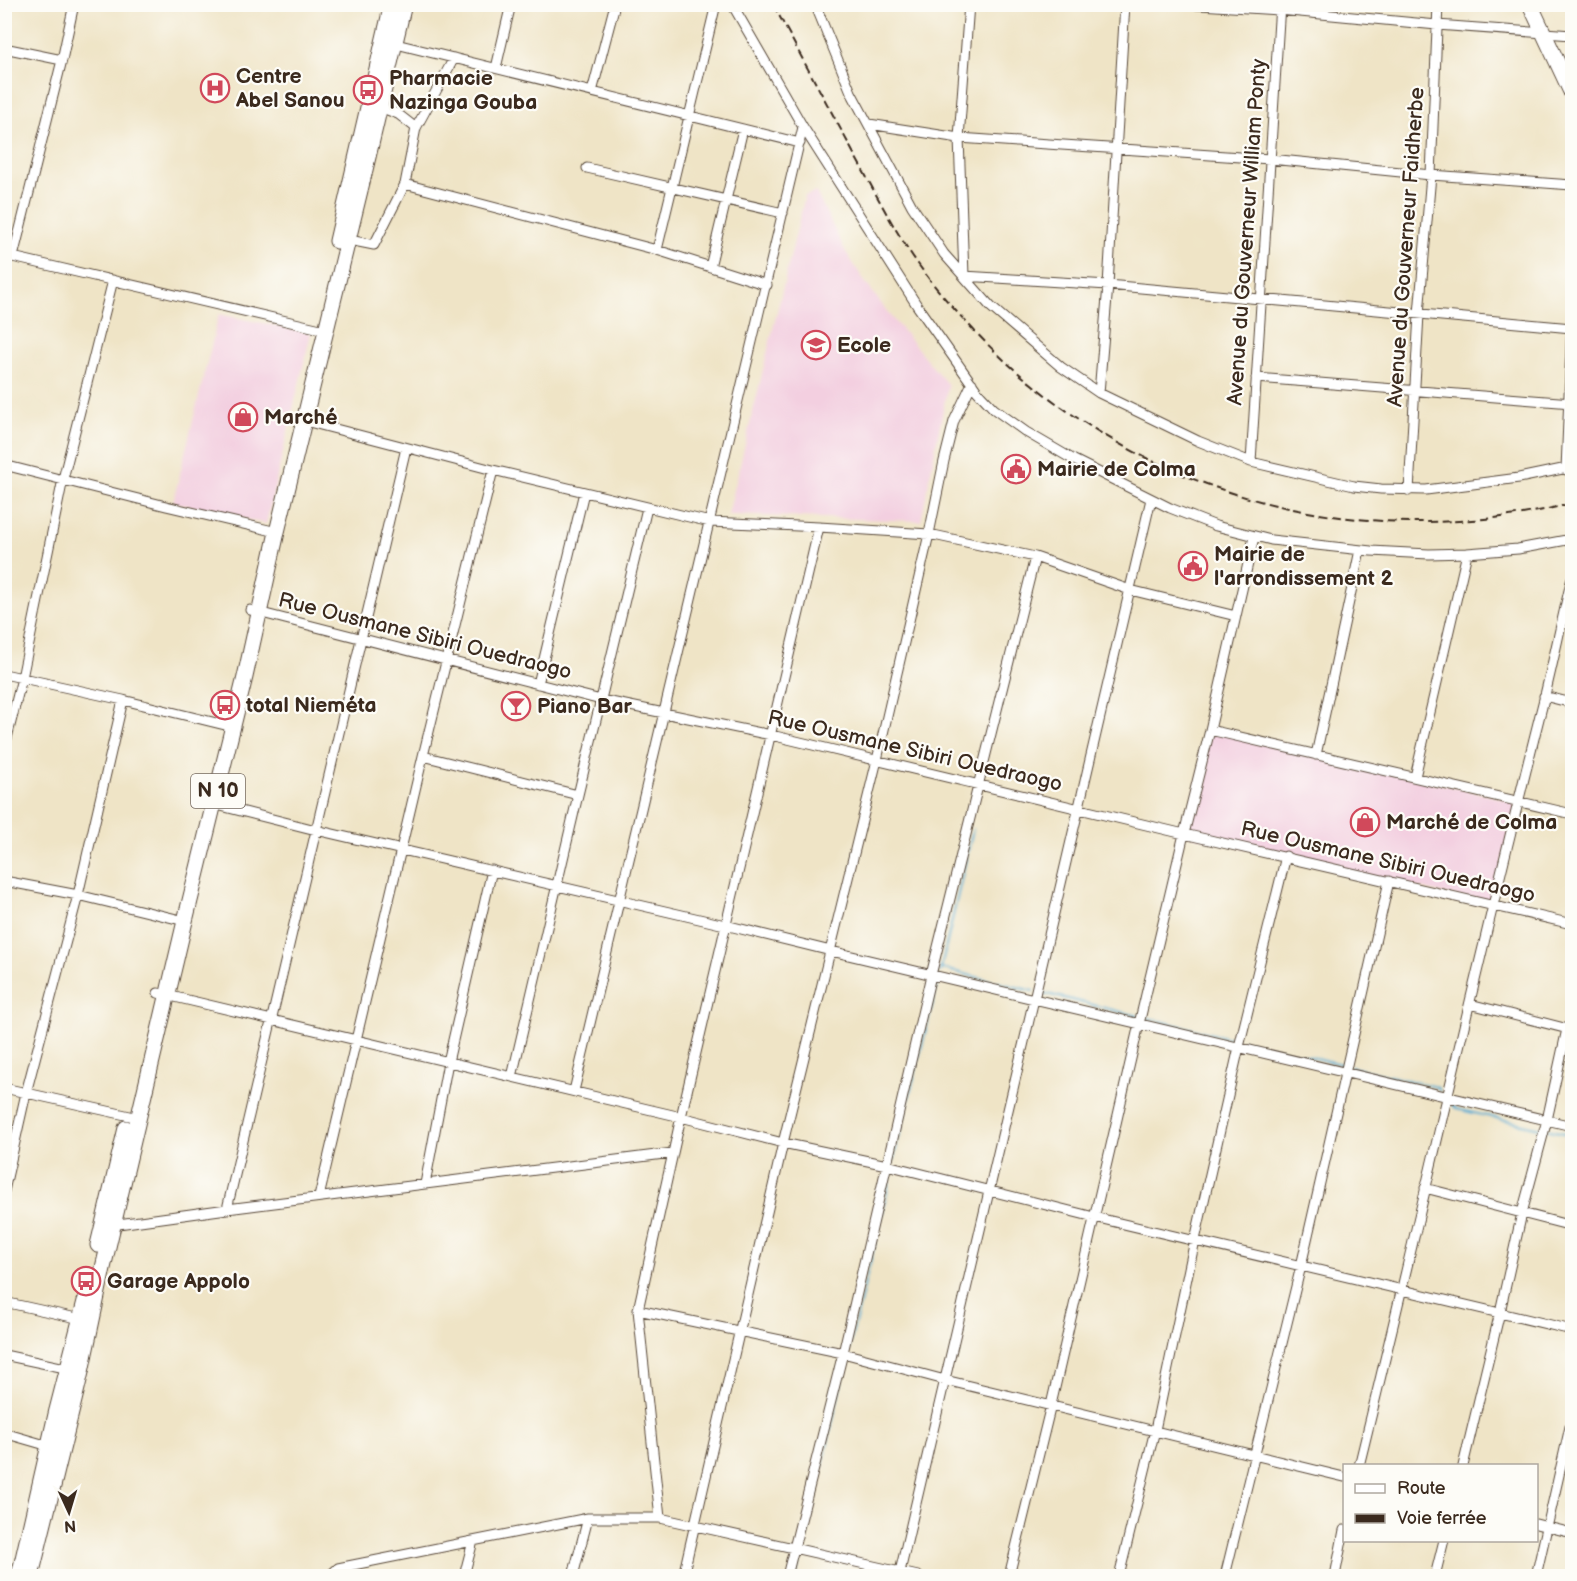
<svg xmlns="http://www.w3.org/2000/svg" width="1577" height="1581" viewBox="0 0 1577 1581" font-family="'Balsamiq Sans',sans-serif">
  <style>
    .built { fill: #f3cfe0 }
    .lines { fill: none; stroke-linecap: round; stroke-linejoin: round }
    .stream { stroke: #57acd3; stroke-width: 2 }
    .minor-casing { stroke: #564637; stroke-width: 11 }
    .primary-casing { stroke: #564637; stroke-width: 17 }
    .minor { stroke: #fff; stroke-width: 9 }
    .primary { stroke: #fff; stroke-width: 15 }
    .rail { stroke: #3b2a1e; stroke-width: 2; stroke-dasharray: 9 4.5; stroke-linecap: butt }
    .labels { text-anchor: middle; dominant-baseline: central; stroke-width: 4.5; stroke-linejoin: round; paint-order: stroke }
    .shield { fill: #fdfcf7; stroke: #75695f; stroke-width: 1.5 }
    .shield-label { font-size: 20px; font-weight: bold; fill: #3b2a1e }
    .poi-label { font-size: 21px; font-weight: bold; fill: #3b2a1e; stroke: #fdfcf7; text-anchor: start }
    .street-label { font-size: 21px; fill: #3b2a1e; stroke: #fdfcf7 }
  </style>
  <rect width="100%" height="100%" fill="#fdfcf7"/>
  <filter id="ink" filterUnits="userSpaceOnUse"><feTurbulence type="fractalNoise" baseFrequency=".0167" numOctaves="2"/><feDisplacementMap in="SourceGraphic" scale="12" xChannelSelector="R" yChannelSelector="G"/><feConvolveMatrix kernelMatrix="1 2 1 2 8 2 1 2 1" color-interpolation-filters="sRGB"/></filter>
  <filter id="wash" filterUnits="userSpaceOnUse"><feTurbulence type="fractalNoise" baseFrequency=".008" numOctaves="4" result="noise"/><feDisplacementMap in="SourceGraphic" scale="24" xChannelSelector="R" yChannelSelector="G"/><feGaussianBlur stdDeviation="1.35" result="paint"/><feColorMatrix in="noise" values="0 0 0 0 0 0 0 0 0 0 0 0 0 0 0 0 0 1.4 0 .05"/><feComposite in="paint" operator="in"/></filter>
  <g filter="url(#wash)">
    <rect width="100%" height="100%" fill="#efe4c6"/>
    <path class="built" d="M816,192L844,249L865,282L892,318L948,385L921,521L728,515L805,196Z
      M219,314L311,333L266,524L173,502Z
      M1210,730L1517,802L1492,905L1184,834Z"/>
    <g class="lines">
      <path class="stream" d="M940,970L944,969L1033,991
        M940,972L973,829
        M1039,992L1138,1016
        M1144,1017L1237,1040
        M1243,1041L1345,1065
        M1351,1067L1437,1087L1440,1091
        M1450,1102L1456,1109L1540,1128
        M1546,1129L1572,1135
        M892,1165L939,978
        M849,1348L885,1202L891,1170
        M806,1538L847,1357
        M796,1576L801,1555"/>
    </g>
  </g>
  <g filter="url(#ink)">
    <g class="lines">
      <g class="minor-casing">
        <path id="minor" d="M732,4L803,127L918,307L977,391L994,409L1026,432L1074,460L1170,508L1216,526L1271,540L1371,551L1429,554L1467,553L1518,549L1572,539
          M815,4L851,92L912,206L944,254L991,307L1061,367L1099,393L1198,441L1251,462L1354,486L1381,489L1426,490L1519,478L1572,467
          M969,4L959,138L964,276L1108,285L1572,328
          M1184,4L1279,10L1437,25L1572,35
          M392,43L800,143
          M4,48L62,60
          M496,68L511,4
          M592,92L615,4
          M377,106L398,114L416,128
          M869,124L959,138L1270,159L1431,175L1572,185
          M587,168L783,213
          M405,184L416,128L454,58
          M344,239L374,245L405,184L657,250L767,285
          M657,250L716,4
          M4,255L325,330
          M13,257L62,60L74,4
          M710,267L743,129
          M1256,378L1572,403
          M1099,393L1108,285L1125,4
          M305,421L493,470L710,522L819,527L929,534L1035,557L1130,590L1236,616
          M1251,462L1280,4
          M4,465L166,506L277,532
          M1566,470L1572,320
          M1409,491L1419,314L1431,175L1438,4
          M250,610L601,700L771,735L1184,834L1572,924
          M4,674L123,700L233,727
          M538,684L584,492
          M1544,696L1572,703
          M1210,730L1572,814
          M4,750L22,678L63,479L113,280
          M1316,755L1360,550
          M423,756L578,795
          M1415,777L1467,553
          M205,802L316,830L725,925L831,951L1572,1126
          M4,881L78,895L185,921
          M158,993L681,1117L783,1143L887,1165L1094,1217L1572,1330
          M1470,1004L1572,1030
          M512,1077L578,795L647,508
          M4,1088L139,1118
          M574,1091L803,127
          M425,1184L448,1062L492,870
          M1425,1188L1572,1226
          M4,1191L26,1093L78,895L123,700
          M319,1197L423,756L493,470
          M227,1209L406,448
          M111,1225L227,1209L672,1153
          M4,1302L81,1319
          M638,1310L843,1353L945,1380L1344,1477
          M4,1355L70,1369
          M4,1433L49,1446
          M1359,1466C1422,1210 1479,954 1544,699C1554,659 1562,618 1572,578
          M1463,1466L1500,1312L1522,1213L1547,1120L1567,1029
          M660,1518L638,1310L681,1117L819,527
          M1536,1524L1572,1533
          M329,1576L338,1568L588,1518
          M464,1576L473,1541
          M573,1576L588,1518H660L918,1576
          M683,1576L783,1143L877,760L929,534L944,461L954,421L972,383
          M787,1576L843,1353L931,975L1035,557
          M899,1576L1151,499
          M1009,1576L1051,1405L1139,1024L1184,834L1210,730L1254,537
          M1119,1576L1155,1430L1195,1240L1239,1047L1286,856
          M1225,1576L1301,1266L1389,881
          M1335,1576L1344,1530
          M1435,1576L1444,1540
          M1536,1576L1572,1418"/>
      </g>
      <g class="primary-casing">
        <path id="primary" d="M1530,4L1572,94
          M337,241L392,4
          M98,1245L126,1128
          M19,1576L57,1410L85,1301
          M31,1576L81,1372L103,1268L185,921L245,677L277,532L364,174L404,4"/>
      </g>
      <use href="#minor" class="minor"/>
      <use href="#primary" class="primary"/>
      <path class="rail" d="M773,4C800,55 828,105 855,156C875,192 894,230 918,264C933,285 950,305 968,324C1084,450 1247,522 1418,522C1470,522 1522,517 1572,503"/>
    </g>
  </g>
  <defs>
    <g id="hospital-ring" transform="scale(1.5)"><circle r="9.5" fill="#fdfcf7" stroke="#d1495b" stroke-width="1.5"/><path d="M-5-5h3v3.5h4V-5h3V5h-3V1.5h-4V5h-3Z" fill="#d1495b"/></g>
    <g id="bus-ring" transform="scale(1.5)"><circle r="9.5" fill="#fdfcf7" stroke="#d1495b" stroke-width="1.5"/><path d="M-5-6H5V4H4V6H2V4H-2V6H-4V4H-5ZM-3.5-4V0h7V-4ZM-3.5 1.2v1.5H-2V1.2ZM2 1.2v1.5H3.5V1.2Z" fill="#d1495b"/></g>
    <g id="school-ring" transform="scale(1.5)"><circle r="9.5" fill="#fdfcf7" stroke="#d1495b" stroke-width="1.5"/><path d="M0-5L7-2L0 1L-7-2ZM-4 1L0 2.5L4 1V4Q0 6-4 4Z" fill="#d1495b"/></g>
    <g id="shop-ring" transform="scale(1.5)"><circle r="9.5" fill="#fdfcf7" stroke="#d1495b" stroke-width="1.5"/><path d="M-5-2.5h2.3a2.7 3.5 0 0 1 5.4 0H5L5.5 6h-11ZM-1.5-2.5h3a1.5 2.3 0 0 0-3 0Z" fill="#d1495b"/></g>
    <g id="civic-ring" transform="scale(1.5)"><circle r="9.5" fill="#fdfcf7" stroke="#d1495b" stroke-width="1.5"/><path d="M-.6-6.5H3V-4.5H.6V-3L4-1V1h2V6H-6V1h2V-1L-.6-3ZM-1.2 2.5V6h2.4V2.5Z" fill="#d1495b"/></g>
    <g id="bar-ring" transform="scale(1.5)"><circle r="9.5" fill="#fdfcf7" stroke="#d1495b" stroke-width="1.5"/><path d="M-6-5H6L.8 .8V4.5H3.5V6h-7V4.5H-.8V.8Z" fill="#d1495b"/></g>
  </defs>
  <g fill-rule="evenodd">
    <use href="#hospital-ring" x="215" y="88"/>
    <use href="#bus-ring" x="368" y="90"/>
    <use href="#school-ring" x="816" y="345"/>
    <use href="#shop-ring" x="243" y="417"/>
    <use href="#civic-ring" x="1016" y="469"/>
    <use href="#civic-ring" x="1193" y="566"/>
    <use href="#bus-ring" x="225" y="705"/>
    <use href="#bar-ring" x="516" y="706"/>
    <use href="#shop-ring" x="1365" y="822"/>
    <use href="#bus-ring" x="86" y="1281"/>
  </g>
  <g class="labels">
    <rect class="shield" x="191" y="774" width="54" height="34" rx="4.5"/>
    <g class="shield-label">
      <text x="218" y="791">N 10</text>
    </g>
    <g class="poi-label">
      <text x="236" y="76">Centre<tspan x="236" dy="24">Abel Sanou</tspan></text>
      <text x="389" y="78">Pharmacie<tspan x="389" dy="24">Nazinga Gouba</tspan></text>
      <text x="837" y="345">Ecole</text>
      <text x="264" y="417">Marché</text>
      <text x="1037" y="469">Mairie de Colma</text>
      <text x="1214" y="554">Mairie de<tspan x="1214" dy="24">l'arrondissement 2</tspan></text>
      <text x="246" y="705">total Nieméta</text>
      <text x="537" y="706">Piano Bar</text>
      <text x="1386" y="822">Marché de Colma</text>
      <text x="107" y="1281">Garage Appolo</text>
    </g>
    <g class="street-label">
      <text transform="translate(1247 232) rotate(-86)">Avenue du Gouverneur William Ponty</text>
      <text transform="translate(1406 247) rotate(-86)">Avenue du Gouverneur Faidherbe</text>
      <text transform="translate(425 636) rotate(14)">Rue Ousmane Sibiri Ouedraogo</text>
      <text transform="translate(915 751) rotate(13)">Rue Ousmane Sibiri Ouedraogo</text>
      <text transform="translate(1388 862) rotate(13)">Rue Ousmane Sibiri Ouedraogo</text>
    </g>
  </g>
  <rect width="1577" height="1581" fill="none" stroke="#fdfcf7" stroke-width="24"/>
  <rect x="1343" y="1464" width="195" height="78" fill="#fdfcf7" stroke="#afa8a0" stroke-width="1.5"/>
  <rect x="1355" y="1484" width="30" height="9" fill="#ffffff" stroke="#afa8a0" stroke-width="1.5"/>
  <text x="1397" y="1494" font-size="18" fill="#3b2a1e">Route</text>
  <rect x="1355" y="1514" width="30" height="9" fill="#3b2a1e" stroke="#afa8a0" stroke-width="1.5"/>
  <text x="1397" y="1524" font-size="18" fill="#3b2a1e">Voie ferrée</text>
  <g transform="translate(69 1512) rotate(176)" stroke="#fdfcf7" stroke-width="4.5" paint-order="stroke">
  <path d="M0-4.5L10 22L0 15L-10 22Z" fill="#3b2a1e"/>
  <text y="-9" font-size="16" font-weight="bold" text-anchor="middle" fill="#3b2a1e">N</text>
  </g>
</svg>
